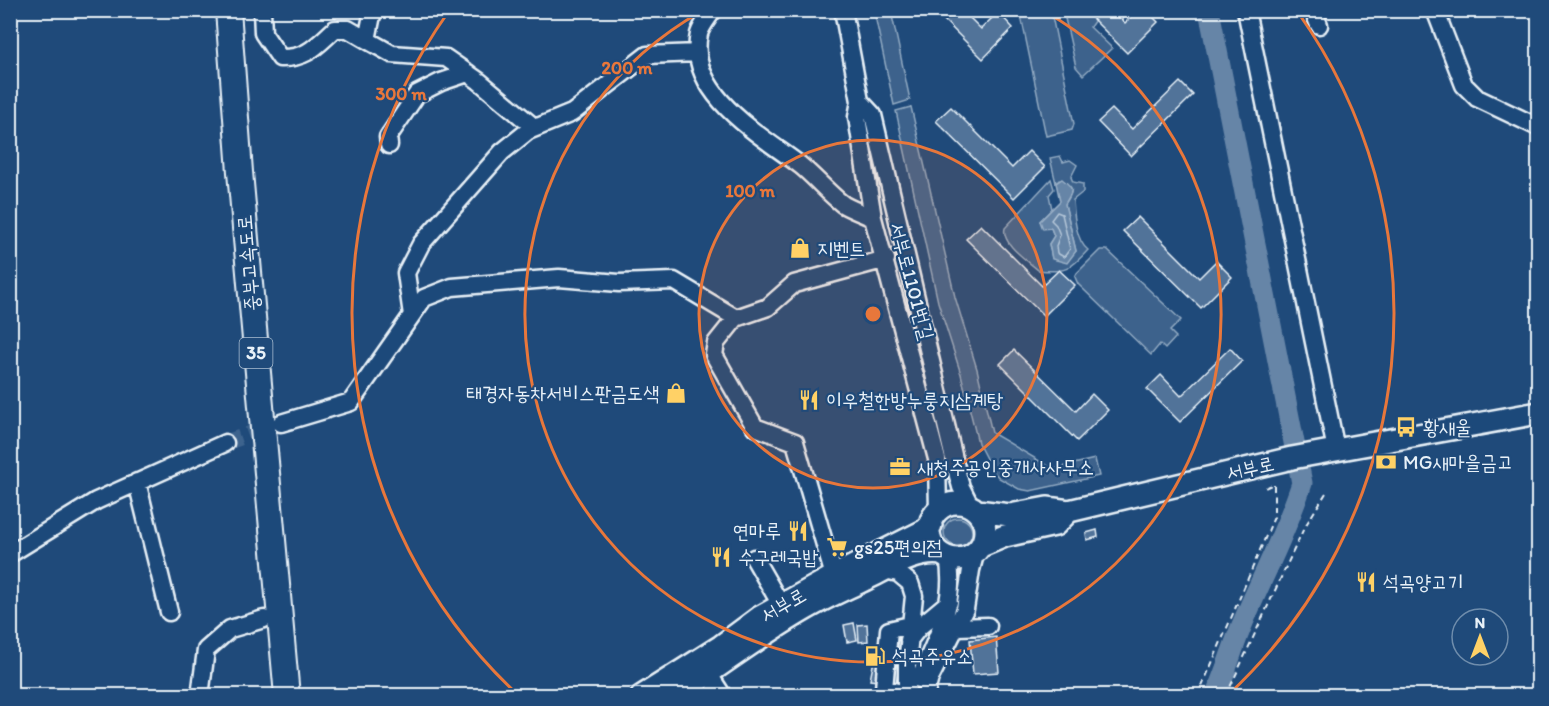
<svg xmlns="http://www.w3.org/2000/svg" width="1549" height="706" viewBox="0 0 1549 706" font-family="Itim,'Poor Story',sans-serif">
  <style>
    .green { fill: #3c628c; stroke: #92aac2; stroke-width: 1.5 }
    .water { fill: #6685a7; stroke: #9ab0c7; stroke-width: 1.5 }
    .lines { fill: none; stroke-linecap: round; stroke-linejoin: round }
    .shore { stroke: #b4c6d8; stroke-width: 1.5 }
    .river { stroke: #6685a7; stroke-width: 21 }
    .building { fill: #517399; stroke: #e8f1f8; stroke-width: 1.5 }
    .minor-tunnel { stroke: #3d638d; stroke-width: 16; stroke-dasharray: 16 8; stroke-linecap: butt }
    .minor-casing { stroke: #e8f1f8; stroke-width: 21 }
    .major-casing { stroke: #e8f1f8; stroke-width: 26 }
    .highway-casing { stroke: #e8f1f8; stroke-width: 28 }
    .path { stroke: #e8f1f8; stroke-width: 2; stroke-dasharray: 6 4.5; stroke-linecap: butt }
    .minor { stroke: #1f4a7a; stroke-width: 16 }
    .major { stroke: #1f4a7a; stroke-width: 21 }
    .highway { stroke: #1f4a7a; stroke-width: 24 }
    .ring { fill: none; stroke: #e8773b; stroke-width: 3 }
    .labels { text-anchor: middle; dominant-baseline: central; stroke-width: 4.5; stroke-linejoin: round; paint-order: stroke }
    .shield { fill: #1f4a7a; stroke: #acbfd2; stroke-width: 1.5 }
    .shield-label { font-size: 18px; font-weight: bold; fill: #e8f1f8 }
    .poi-label { font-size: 20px; fill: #e8f1f8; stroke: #1f4a7a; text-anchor: start }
    .street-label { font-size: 20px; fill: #e8f1f8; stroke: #1f4a7a }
    .centre { fill: #e8773b; stroke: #1f4a7a; stroke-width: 3 }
    .ring-label { font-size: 18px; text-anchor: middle; font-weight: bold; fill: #e8773b; stroke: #1f4a7a; stroke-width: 4.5; stroke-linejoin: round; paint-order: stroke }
  </style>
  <rect width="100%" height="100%" fill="#1f4a7a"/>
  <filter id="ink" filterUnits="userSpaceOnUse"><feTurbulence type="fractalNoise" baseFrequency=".0167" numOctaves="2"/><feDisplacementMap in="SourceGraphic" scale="12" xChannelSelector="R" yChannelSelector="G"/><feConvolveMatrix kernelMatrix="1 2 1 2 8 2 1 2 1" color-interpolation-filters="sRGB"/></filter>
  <g filter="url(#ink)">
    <path class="green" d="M874,11H891L910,100L894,105Z
      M1020,11H1051L1074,124L1072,130L1046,136Z
      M1068,11H1084L1095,20L1090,27L1112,48L1083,75L1076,67L1064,14Z
      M911,107L955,297L977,369L992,433L1053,469L1095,459L1099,476L1030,491L1019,489L999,478L992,470L978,443L961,374L938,302L896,111Z
      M1060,156L1063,162L1070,160L1077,165L1071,177L1073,182L1083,184V192L1073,200C1074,216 1076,241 1088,250C1070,270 1065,273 1038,270C1027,260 1001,244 1005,228L1051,179L1054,189L1049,195L1052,209L1040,221L1051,228L1054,236L1049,244L1052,258L1076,251L1065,204C1074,191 1075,186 1059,180L1056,183L1050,158Z
      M1100,250H1107L1181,320L1170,331L1176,337L1165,349L1160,344L1151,355L1078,284L1075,277L1077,273Z
      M944 532a14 14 0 1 1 28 0a14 14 0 1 1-28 0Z"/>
    <path class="water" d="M1062,179C1075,189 1073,190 1065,204L1076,251L1067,263L1052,259L1049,244L1054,236L1051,228L1043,229L1040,221L1060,201L1056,183Z"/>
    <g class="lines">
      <path class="shore" d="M1057,212L1062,214L1070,249L1064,257L1057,253L1056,246L1060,235L1056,225L1051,220Z"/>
      <path class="river" d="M1209,10L1302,483C1285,536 1258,584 1238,635C1230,656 1224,676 1215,696"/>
    </g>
    <path class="building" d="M934,10H962L981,29L998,12L1013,28L983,59Z
      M1084,10H1112L1125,23L1138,10H1146L1158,22L1127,53Z
      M1180,82L1193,95L1131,156L1098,122L1112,109L1132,129Z
      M951,107L1012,168L1029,151L1045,167L1014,198L936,121Z
      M1138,217L1199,278L1216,261L1232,277L1201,308L1123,231Z
      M981,225L1042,286L1059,270L1075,285L1044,316L966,239Z
      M1230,348L1242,361L1180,422L1147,389L1161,375L1181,396Z
      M1014,350L1076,411L1092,394L1108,410L1077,441L1000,364Z
      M1097,530L1098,537L1087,540L1086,533Z
      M854,623L857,640L847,642L844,625Z
      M867,624L868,641L859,642L858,625Z
      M996,637L999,672L973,674L970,640Z
      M875,655L896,657L900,662L896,683L870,680Z"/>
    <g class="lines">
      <path class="minor-tunnel" d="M225,443L272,426"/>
      <g class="minor-casing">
        <path id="minor" d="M262,10L263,33L280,58C307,59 317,45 335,29H348L367,40
          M373,10L367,40L392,54L446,58L479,81L535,128
          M713,10C709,17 701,26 699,34C686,93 760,135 800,165C814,176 831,196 844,205C853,210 864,214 873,218
          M843,10L860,101L857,117L873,218L937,459L938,511
          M1246,10L1336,450
          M1313,10L1319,25
          M1435,10L1464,85L1477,98L1538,127
          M860,101L873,115L958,476L961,487L971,507
          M389,145L388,137L417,94L441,82L468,73
          M412,315L406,273L421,244L502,152L528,131L572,113L647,55L698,53
          M281,423L351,402L424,298L452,287L559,278L619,283L674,281L736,318
          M137,482L169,612
          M10,554L96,501L225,443
          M754,558L781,605
          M885,570L898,573L910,583L914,596L907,664V696
          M834,576L795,442L755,427L714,355L716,343L736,318L768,307L794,284L886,259
          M957,627L988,626
          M909,640L919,627L949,602
          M708,673L723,696
          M919,679C937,637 957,604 948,557
          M907,694L884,689L889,630L910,625
          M200,696L206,650L230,629L264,619
          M925,696L930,678L965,609L971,570L976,551"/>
      </g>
      <g class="major-casing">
        <path id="major" d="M929 531a28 28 0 1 1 56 0a28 28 0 1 1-56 0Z
          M977,511L1010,515L1047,508L1069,511L1292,458L1538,413
          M981,546L1005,536L1055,525L1069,511
          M642,696L721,646L760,617L834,576L924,531L931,525
          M676,696C719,666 761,635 806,609C826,597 848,588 868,578C889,568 918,550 941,554"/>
      </g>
      <g class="highway-casing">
        <path id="highway" d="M228,10L240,172L287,696"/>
      </g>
      <path class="path" d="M1198,696L1274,517V484L1265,488
        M1226,696L1304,528L1326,493"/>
      <use href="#minor" class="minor"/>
      <use href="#major" class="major"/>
      <use href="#highway" class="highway"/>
    </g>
  </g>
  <circle cx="873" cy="314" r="174" fill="#e8773b" fill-opacity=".12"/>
  <g class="ring">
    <circle cx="873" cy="314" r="174"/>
    <path d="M1044 11A348 348 0 1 1 702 11"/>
    <path d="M518 695A521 521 0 0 1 449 11M1297 11A521 521 0 0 1 1228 695"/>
  </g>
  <defs>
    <g id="shop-bare" transform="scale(1.62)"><path d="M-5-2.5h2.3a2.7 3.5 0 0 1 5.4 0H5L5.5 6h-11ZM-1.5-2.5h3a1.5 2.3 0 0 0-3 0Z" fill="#ffd166" stroke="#1f4a7a" stroke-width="2.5" paint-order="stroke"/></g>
    <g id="restaurant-bare" transform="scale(1.62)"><path d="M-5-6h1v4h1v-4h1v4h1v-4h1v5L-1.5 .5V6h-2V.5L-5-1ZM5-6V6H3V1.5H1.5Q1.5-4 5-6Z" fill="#ffd166" stroke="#1f4a7a" stroke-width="2.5" paint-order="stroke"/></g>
    <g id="bus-bare" transform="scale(1.62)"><path d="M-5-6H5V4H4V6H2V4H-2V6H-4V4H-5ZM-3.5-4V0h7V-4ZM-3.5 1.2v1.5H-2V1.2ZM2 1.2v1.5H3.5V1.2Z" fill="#ffd166" stroke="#1f4a7a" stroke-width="2.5" paint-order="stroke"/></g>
    <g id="bank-bare" transform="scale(1.62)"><path d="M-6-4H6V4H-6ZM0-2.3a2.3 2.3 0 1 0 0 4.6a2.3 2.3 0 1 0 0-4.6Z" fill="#ffd166" stroke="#1f4a7a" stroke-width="2.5" paint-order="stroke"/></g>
    <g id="office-bare" transform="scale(1.62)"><path d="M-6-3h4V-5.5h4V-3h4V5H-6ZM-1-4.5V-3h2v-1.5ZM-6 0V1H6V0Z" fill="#ffd166" stroke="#1f4a7a" stroke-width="2.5" paint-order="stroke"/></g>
    <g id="supermarket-bare" transform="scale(1.62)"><path d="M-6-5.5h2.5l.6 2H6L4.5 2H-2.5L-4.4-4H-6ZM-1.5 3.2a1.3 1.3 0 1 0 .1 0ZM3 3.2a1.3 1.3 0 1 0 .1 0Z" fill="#ffd166" stroke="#1f4a7a" stroke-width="2.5" paint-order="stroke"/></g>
    <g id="fuel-bare" transform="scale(1.62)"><path d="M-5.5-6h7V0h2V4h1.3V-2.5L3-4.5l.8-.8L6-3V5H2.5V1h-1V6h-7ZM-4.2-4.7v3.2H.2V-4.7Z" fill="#ffd166" stroke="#1f4a7a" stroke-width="2.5" paint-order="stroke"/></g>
  </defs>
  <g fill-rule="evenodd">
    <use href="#shop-bare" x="800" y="248"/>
    <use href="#shop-bare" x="676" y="393"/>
    <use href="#restaurant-bare" x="809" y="400"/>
    <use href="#bus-bare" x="1406" y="427"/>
    <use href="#bank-bare" x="1386" y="462"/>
    <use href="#office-bare" x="900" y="467"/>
    <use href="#restaurant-bare" x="798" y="531"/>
    <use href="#supermarket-bare" x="837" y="547"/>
    <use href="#restaurant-bare" x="721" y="557"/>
    <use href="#restaurant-bare" x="1366" y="582"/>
    <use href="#fuel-bare" x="875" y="656"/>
  </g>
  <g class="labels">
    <rect class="shield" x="239.5" y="338" width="33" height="30" rx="4.5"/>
    <g class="shield-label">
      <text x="256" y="353">35</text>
    </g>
    <g class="poi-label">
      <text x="817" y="248">지벤트</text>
      <text x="659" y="393" text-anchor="end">태경자동차서비스판금도색</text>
      <text x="826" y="400">이우철한방누룽지삼계탕</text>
      <text x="1423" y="427">황새울</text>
      <text x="1403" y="462">MG새마을금고</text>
      <text x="917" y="467">새청주공인중개사사무소</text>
      <text x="781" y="531" text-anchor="end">연마루</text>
      <text x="854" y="547">gs25편의점</text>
      <text x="738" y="557">수구레국밥</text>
      <text x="1383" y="582">석곡양고기</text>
      <text x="892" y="656">석곡주유소</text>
    </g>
    <g class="street-label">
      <text transform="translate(248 263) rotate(-95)">중부고속도로</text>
      <text transform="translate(912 281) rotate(75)">서부로1101번길</text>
      <text transform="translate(1250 468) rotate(-13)">서부로</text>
      <text transform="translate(783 605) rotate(-30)">서부로</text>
    </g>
  </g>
  <circle cx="873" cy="314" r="9" class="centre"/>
  <g class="ring-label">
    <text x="627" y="74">200 m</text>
    <text x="401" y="100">300 m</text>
    <text x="750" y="197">100 m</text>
  </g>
  <rect width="1549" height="706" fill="none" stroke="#1f4a7a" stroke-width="36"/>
  <rect x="18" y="18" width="1513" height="670" fill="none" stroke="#e8f1f8" stroke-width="2" filter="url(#ink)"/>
  <g transform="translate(1480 637)"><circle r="28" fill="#1f4a7a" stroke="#6f8dac" stroke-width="1.5"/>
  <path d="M0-4.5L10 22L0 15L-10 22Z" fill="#ffd166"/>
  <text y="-9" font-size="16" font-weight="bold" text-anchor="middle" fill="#e8f1f8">N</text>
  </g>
</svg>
